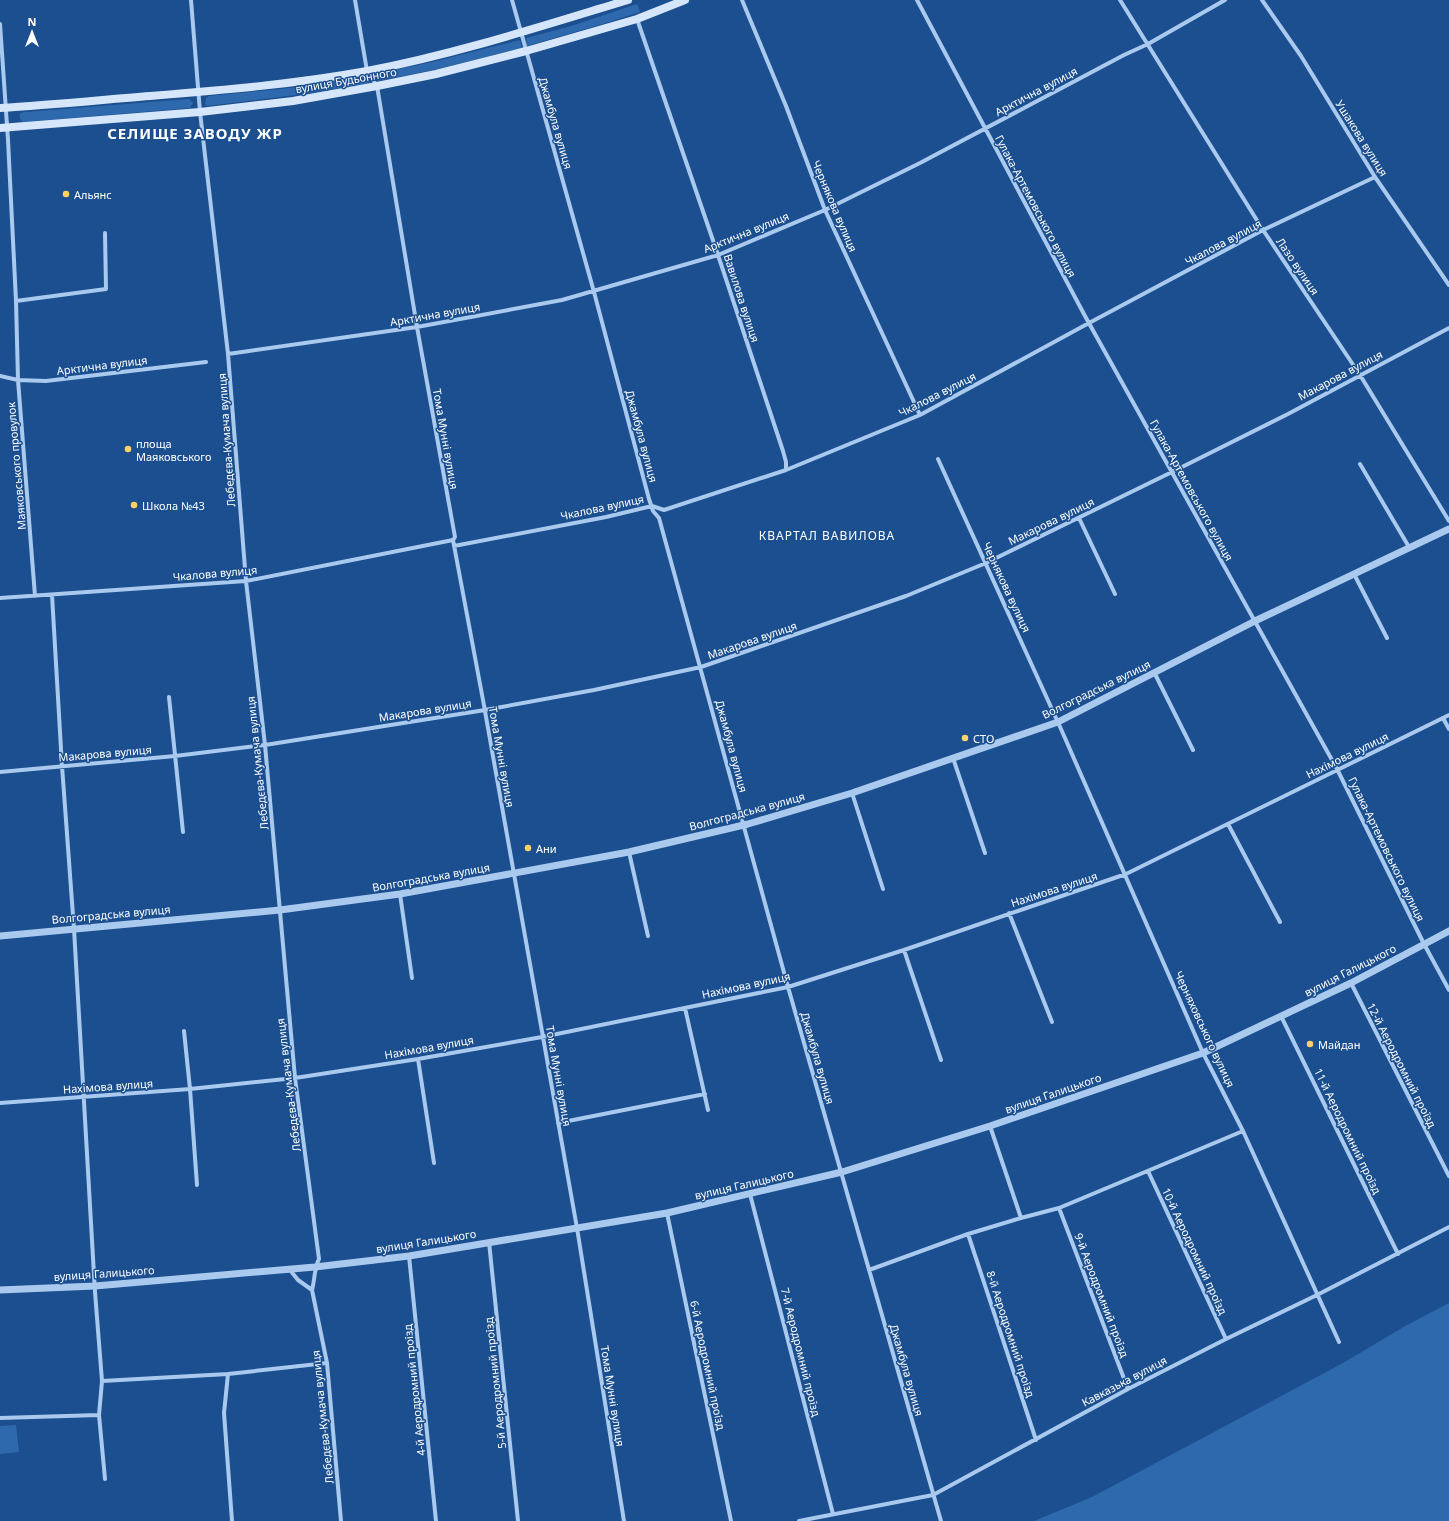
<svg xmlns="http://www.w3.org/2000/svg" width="1449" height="1521" viewBox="0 0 1449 1521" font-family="'Noto Sans',sans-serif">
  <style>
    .green { fill: #2e69ad }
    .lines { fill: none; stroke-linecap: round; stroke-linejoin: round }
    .minor { stroke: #a9c9ee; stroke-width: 4 }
    .tertiary { stroke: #a9c9ee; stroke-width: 7 }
    .secondary { stroke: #d6e6fa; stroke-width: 8 }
    .poi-dot { fill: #ffd166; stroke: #1b4f8f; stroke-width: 1.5 }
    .labels { text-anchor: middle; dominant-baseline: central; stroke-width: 3; stroke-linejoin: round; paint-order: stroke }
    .street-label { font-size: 11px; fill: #fff; stroke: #1b4f8f }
    .poi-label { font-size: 11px; fill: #fff; stroke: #1b4f8f; text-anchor: start }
    .neighbourhood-label { font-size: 12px; letter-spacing: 1px; fill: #fff; stroke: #1b4f8f }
    .district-label { font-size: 15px; font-weight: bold; letter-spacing: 1px; fill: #fff; stroke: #1b4f8f }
  </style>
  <rect width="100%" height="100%" fill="#1b4f8f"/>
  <path class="green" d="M637,4L640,12L606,23L527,46L526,38L568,27Z
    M520,40L522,48L433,70L378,81L375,74L432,62Z
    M365,76L370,83L303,94L207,106L205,104L206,98L209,96L300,87Z
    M189,99L193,103L190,108L23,122C20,120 19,117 20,113L25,112Z
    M1449,1303V1521H1034L1092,1497L1343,1363L1407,1325Z
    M16,1425L19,1452L0,1454V1426Z"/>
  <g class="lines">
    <path class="minor" d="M191,0L200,112L228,354L246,581L265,745L295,1078L319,1259C314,1269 315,1279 312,1290L327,1363L341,1521
      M355,0L367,71L377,86L417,327L455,537L453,540L483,700L577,1228L624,1521
      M512,0L594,292L649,499L653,511L659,518L788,987L941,1521
      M742,0L786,106L825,210L920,415
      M917,0L1085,316L1337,769L1424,944L1449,990
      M1120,0L1263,230L1360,375L1449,521
      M1262,0L1301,56L1375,177L1449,285
      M637,19L718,255L783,451L786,462V470
      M0,24L8,140L16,301L18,380L35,596
      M16,301L106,289L105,233
      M228,354L417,327L562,300L718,255L825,210L920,163L1124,55L1148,44L1225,0
      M0,376L18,380L46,381L206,362
      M938,459L1061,729L1203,1053L1243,1131L1339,1342
      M1360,464L1409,547
      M1079,518L1115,594
      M454,546L606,517L652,506L664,510L786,470L920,415L1089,323L1263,230L1375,177
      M1354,574L1387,638
      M52,595L62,766L74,929L95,1292L102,1381L99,1415L105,1479
      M0,598L246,581L453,540
      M1154,672L1193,750
      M169,697L183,832
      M1443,718L1449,729
      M953,758L985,853
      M0,772L175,756L265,745L485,710L594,690L701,667L906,596L986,563L1172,472L1288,414L1449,328
      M852,793L883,889
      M1228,824L1280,922
      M629,852L648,936
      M400,894L412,978
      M1009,913L1052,1022
      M904,950L941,1060
      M1351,983L1449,1176
      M685,1008L708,1110
      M1281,1016L1398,1254
      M184,1031L190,1089L197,1185
      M418,1059L434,1163
      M0,1103L190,1089L295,1078L418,1059L542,1037L788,987L904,950L1126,874L1449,715
      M558,1123L705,1094
      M990,1126L1021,1218
      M1148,1171L1226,1339
      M750,1194L833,1514
      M1059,1208L1128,1389
      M667,1213L731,1521
      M968,1234L1036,1440
      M489,1242L518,1521
      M409,1256L436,1521
      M290,1270L298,1280L312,1290
      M869,1270L968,1234L1021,1218L1059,1208L1243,1131
      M228,1374L327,1363
      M102,1381L228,1374L224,1413L232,1521
      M0,1418L99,1415
      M799,1521L933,1495L1128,1389L1226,1339L1317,1295L1449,1227"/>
    <path class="tertiary" d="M0,936L280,910L400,894L629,852L748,824L852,793L1058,722L1255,621L1449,529
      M0,1290L95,1286L315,1267L409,1256L667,1213L842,1172L990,1126L1203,1053L1351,983L1449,931"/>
    <path class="secondary" d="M0,108C50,105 100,100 150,96C223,90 296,84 367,71C456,54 542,26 628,0
      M0,128L200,112L293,101L377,86L436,74L526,51L637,19L685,0"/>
  </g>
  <g class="poi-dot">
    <circle cx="66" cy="194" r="4"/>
    <circle cx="128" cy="449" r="4"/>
    <circle cx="134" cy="505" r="4"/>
    <circle cx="965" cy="738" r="4"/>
    <circle cx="528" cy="848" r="4"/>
    <circle cx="1310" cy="1044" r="4"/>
  </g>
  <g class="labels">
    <g class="street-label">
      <text transform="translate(346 80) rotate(-10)">вулиця Будьонного</text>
      <text transform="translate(1036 91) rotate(-28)">Арктична вулиця</text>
      <text transform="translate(556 123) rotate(74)">Джамбула вулиця</text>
      <text transform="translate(1362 138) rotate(58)">Ушакова вулиця</text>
      <text transform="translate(835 206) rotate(67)">Чернякова вулиця</text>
      <text transform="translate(1036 206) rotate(62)">Гулака-Артемовського вулиця</text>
      <text transform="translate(746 232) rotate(-22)">Арктична вулиця</text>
      <text transform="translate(1223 242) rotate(-28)">Чкалова вулиця</text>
      <text transform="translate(1298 266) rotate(56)">Лазо вулиця</text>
      <text transform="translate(742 298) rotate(72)">Вавилова вулиця</text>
      <text transform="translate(435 314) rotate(-10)">Арктична вулиця</text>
      <text transform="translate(102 365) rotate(-7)">Арктична вулиця</text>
      <text transform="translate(1340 375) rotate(-28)">Макарова вулиця</text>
      <text transform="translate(937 394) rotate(-27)">Чкалова вулиця</text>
      <text transform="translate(642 436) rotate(75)">Джамбула вулиця</text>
      <text transform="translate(446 439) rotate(80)">Тома Мунні вулиця</text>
      <text transform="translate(226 440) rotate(-94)">Лебедєва-Кумача вулиця</text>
      <text transform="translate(16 466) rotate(-95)">Маяковського провулок</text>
      <text transform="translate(1192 490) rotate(61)">Гулака-Артемовського вулиця</text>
      <text transform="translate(602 507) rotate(-12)">Чкалова вулиця</text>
      <text transform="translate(1051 521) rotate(-26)">Макарова вулиця</text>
      <text transform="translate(215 573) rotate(-5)">Чкалова вулиця</text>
      <text transform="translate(1007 587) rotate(65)">Чернякова вулиця</text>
      <text transform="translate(752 640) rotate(-19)">Макарова вулиця</text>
      <text transform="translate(1096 689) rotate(-26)">Волгоградська вулиця</text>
      <text transform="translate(425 710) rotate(-9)">Макарова вулиця</text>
      <text transform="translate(732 746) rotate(75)">Джамбула вулиця</text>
      <text transform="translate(105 753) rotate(-5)">Макарова вулиця</text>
      <text transform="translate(1347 755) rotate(-26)">Нахімова вулиця</text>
      <text transform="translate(502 757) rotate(80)">Тома Мунні вулиця</text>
      <text transform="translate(257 763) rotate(-96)">Лебедєва-Кумача вулиця</text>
      <text transform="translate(747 811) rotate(-15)">Волгоградська вулиця</text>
      <text transform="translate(1387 849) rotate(64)">Гулака-Артемовського вулиця</text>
      <text transform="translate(431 877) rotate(-10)">Волгоградська вулиця</text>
      <text transform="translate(1054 889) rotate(-18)">Нахімова вулиця</text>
      <text transform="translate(111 914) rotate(-5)">Волгоградська вулиця</text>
      <text transform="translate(1350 970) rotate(-27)">вулиця Галицького</text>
      <text transform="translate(746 985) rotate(-12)">Нахімова вулиця</text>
      <text transform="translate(1205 1029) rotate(65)">Черняховського вулиця</text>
      <text transform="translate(429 1047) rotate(-10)">Нахімова вулиця</text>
      <text transform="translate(818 1058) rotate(74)">Джамбула вулиця</text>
      <text transform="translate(1402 1065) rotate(63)">12-й Аеродромний проїзд</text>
      <text transform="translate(559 1076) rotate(80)">Тома Мунні вулиця</text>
      <text transform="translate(288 1085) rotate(-97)">Лебедєва-Кумача вулиця</text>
      <text transform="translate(108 1086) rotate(-4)">Нахімова вулиця</text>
      <text transform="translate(1053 1093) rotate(-19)">вулиця Галицького</text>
      <text transform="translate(1348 1131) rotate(64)">11-й Аеродромний проїзд</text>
      <text transform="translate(744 1184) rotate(-13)">вулиця Галицького</text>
      <text transform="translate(426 1241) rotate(-9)">вулиця Галицького</text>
      <text transform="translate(1195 1251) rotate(65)">10-й Аеродромний проїзд</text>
      <text transform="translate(104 1273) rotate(-4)">вулиця Галицького</text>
      <text transform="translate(1102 1295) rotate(69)">9-й Аеродромний проїзд</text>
      <text transform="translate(1011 1334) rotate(72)">8-й Аеродромний проїзд</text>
      <text transform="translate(801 1352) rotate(76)">7-й Аеродромний проїзд</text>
      <text transform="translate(708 1365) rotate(78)">6-й Аеродромний проїзд</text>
      <text transform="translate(907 1370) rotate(74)">Джамбула вулиця</text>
      <text transform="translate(1124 1381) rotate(-28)">Кавказька вулиця</text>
      <text transform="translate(495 1383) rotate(-96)">5-й Аеродромний проїзд</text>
      <text transform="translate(414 1390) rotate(-96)">4-й Аеродромний проїзд</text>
      <text transform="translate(613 1396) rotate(81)">Тома Мунні вулиця</text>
      <text transform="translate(322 1417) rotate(-96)">Лебедєва-Кумача вулиця</text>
    </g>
    <g class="poi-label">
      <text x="74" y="194">Альянс</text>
      <text x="136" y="443">площа<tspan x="136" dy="13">Маяковського</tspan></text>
      <text x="142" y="505">Школа №43</text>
      <text x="973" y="738">СТО</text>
      <text x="536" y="848">Ани</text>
      <text x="1318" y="1044">Майдан</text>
    </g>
    <g class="neighbourhood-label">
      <text x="827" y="535">КВАРТАЛ ВАВИЛОВА</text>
    </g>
    <g class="district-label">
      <text x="195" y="133">СЕЛИЩЕ ЗАВОДУ ЖР</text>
    </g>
  </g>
  <g transform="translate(32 32)" stroke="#1b4f8f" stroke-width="3" paint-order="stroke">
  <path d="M0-3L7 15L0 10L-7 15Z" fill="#ffffff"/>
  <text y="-6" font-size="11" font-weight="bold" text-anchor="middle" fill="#ffffff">N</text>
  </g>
</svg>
